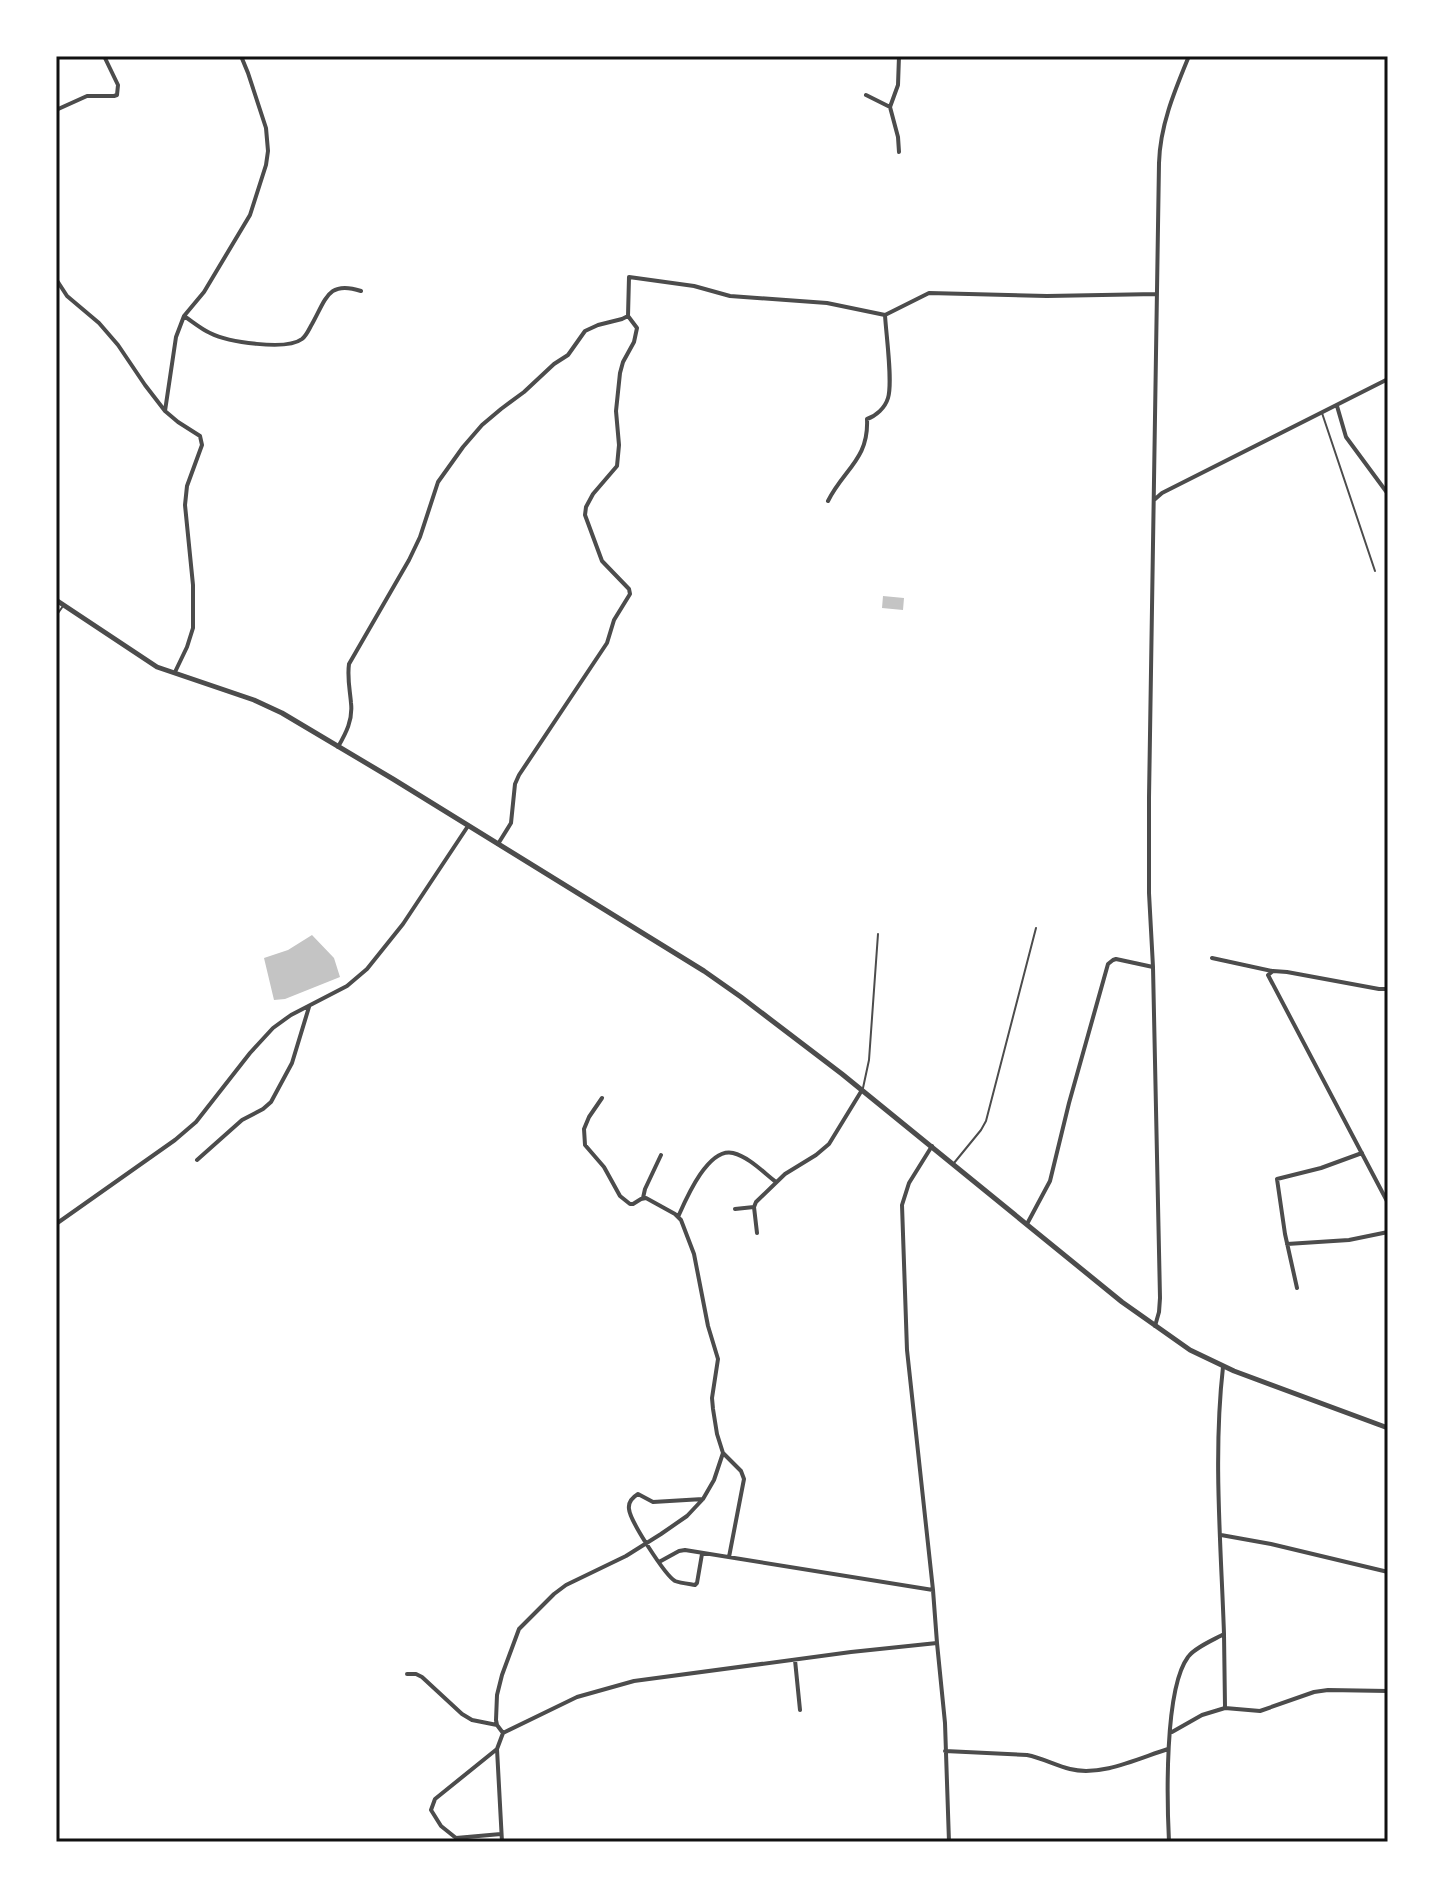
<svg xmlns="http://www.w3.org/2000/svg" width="1444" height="1898" viewBox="0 0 1444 1898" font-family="'Fira Sans Condensed',sans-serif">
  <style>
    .building { fill: #c4c4c4 }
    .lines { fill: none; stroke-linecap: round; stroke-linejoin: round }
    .service { stroke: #4c4c4c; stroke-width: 2 }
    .minor { stroke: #4c4c4c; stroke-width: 4 }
    .tertiary { stroke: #4c4c4c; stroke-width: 5 }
    .neatline { fill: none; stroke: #111; stroke-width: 3 }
  </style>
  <rect width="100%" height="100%" fill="#fff"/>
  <path class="building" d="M883,596L904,598L903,610L882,608Z
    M312,935L334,958L340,977L285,999L274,1000L264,958L288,950Z"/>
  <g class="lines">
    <path class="service" d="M1322,413L1375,571
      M56,616L63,606
      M863,1088L869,1060L878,934
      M954,1163L981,1130L986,1121L1036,928"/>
    <path class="minor" d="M899,56L898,85L890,107L898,137L899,152
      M866,95L890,107
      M56,110L87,96H114L117,95L118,85L104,56
      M56,279L67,296L99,323L118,345L145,385L165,411
      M184,316C193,322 201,329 210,333C228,342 286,351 302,339C307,335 309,329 312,324C326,299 328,280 361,291
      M1337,406L1346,437L1388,494
      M1154,500L1162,493L1388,379
      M828,501C844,469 869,459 867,419C876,416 885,408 888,398C893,382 886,334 885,315
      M175,672L187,647L193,628V585L185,505L187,486L202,445L200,436L178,422L165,411L176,337L184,316L204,292L250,215L266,165L268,151L266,128L248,73L241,56
      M338,747C346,733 353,720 351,703C350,690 347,678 349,664L409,560L420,537L438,482L463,447L482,425L501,409L524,392L554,364L568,355L585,331L598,325L622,319L628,316L629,277L694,286L730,296L827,303L885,315L929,293L1047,296L1157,294
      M498,844L511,823L515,784L519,775L607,643L614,620L630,594L629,589L602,561L585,515L586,507L593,494L617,466L619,445L616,411L620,373L623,362L634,342L637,328L628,316
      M1212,958L1272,971
      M1388,989H1379L1287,972L1273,971L1268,975L1388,1203
      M602,1098L589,1117L584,1129L585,1145L604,1167L620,1196L630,1204H633L641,1199L646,1198L675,1214L681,1220L694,1254L708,1326L718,1359L712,1398L713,1409L717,1434L723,1453
      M197,1160L242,1120L263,1109L271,1102L292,1063L309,1007
      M643,1198L645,1189L661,1155
      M735,1209L754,1207
      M678,1217C686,1199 708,1147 733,1153C749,1157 763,1172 776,1182
      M56,1224L175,1140L196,1122L250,1053L273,1028L291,1015L347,986L367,969L403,924L468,826
      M1027,1224L1050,1181L1069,1103L1108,964L1113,960L1116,959L1153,967
      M757,1233L754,1207L756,1202L785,1174L816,1155L829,1144L862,1090
      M1287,1244L1349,1240L1388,1232
      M1297,1288L1285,1234L1277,1179L1321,1168L1362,1153
      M1155,1326L1159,1312L1160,1298L1153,967L1149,893V798L1159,163C1160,125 1175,90 1189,56
      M1221,1535L1271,1544L1388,1572
      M702,1554L697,1583L695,1585C689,1584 680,1583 675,1581C665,1575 630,1521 629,1509C628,1502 633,1497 638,1494L653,1502L703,1499L714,1480L723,1453L741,1471L744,1479L729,1557
      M659,1562L679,1551L685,1550L933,1590L907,1350L902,1205L909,1183L932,1146
      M1224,1634L1225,1707
      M937,1643L945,1723L949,1842
      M795,1660L800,1710
      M407,1674H416L422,1677L462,1714L472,1720L497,1725
      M1172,1732L1202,1715L1225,1708L1260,1711L1314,1692L1328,1690L1388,1691
      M503,1733L577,1697L634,1681L851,1652L937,1643L933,1590
      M503,1733L497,1725L496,1720L497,1695L502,1675L519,1629L554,1594L566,1585L626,1556L661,1534L687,1516L703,1499
      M497,1749L435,1799L431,1810L441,1826L456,1838L501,1834
      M945,1751L1027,1755C1042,1758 1055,1765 1070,1769C1101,1777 1139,1758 1168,1749
      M502,1842L497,1749L503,1733
      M1169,1842C1167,1802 1164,1689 1188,1657C1194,1648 1213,1640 1224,1634C1221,1545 1213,1455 1223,1367"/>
    <path class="tertiary" d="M56,600L157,667L254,700L282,713L393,779L704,971L741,997L842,1074L1122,1302L1190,1350L1234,1371L1388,1428"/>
  </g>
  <rect width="1444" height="1898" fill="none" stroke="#ffffff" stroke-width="116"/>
  <rect x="58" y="58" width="1328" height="1782" class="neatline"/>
</svg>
